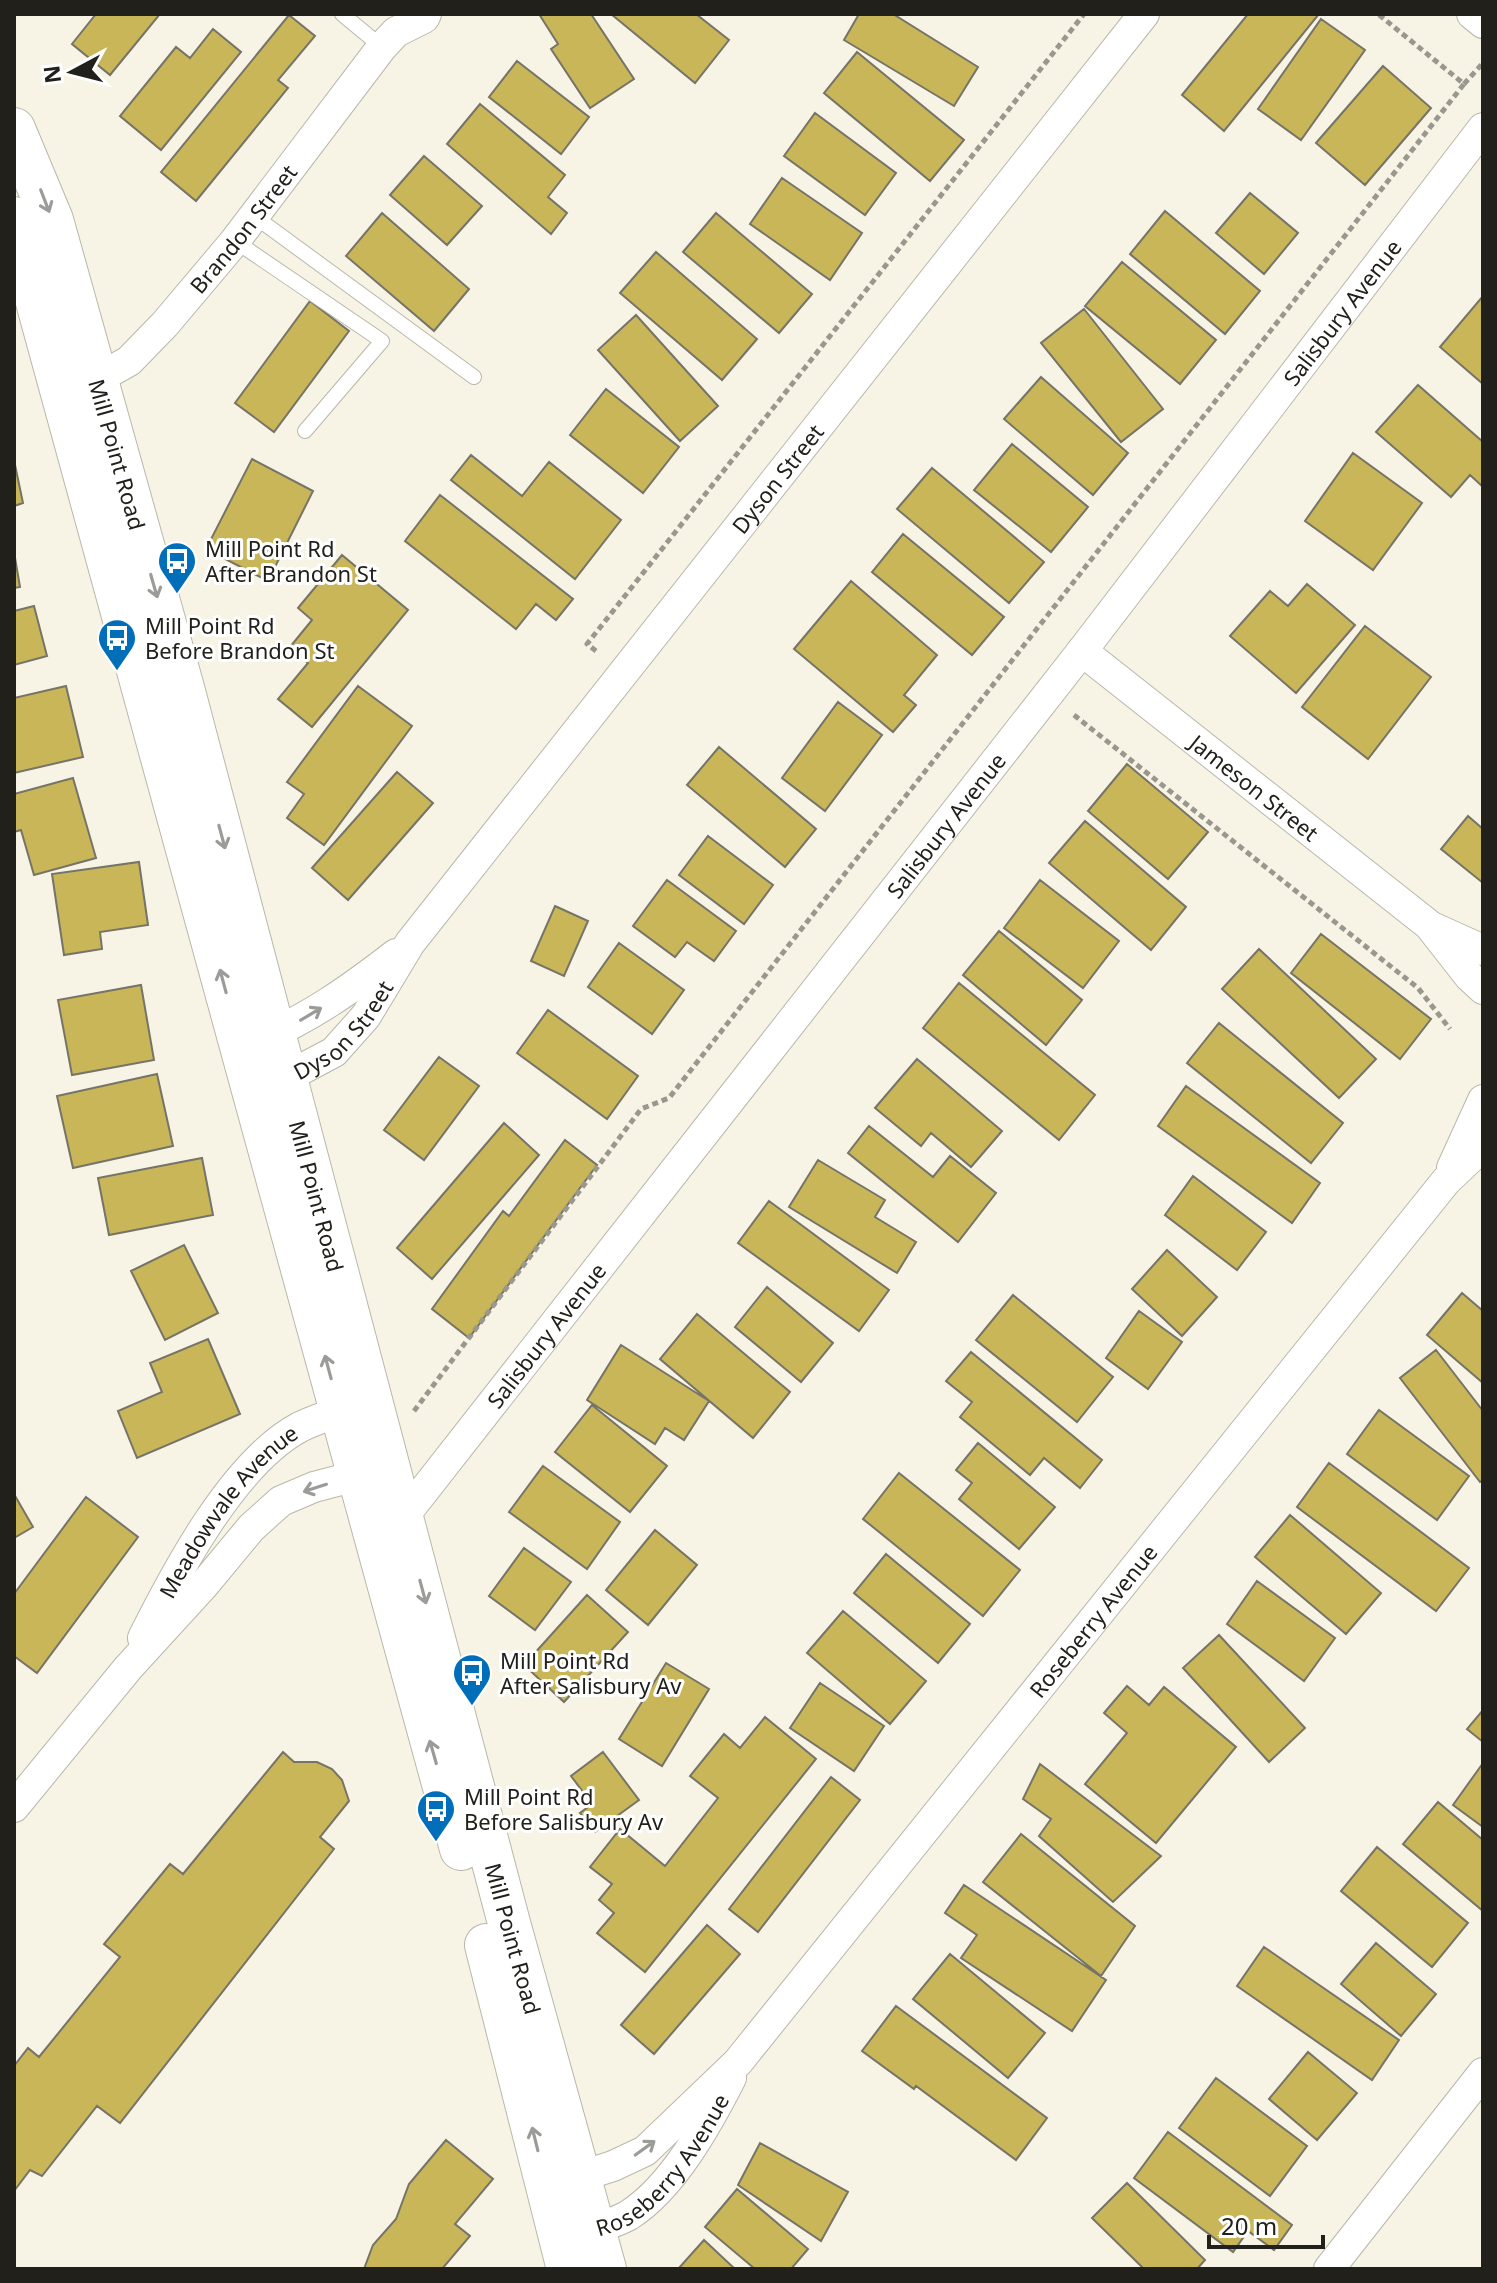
<svg xmlns="http://www.w3.org/2000/svg" width="1497" height="2283" viewBox="0 0 1497 2283" font-family="'Noto Sans',sans-serif">
  <style>
    .building { fill: #c8b659; stroke: #767467; stroke-width: 2 }
    .lines { fill: none; stroke-linecap: round; stroke-linejoin: round }
    .lane-casing { stroke: #bab7aa; stroke-width: 16 }
    .street-casing { stroke: #bab7aa; stroke-width: 32 }
    .secondary-casing { stroke: #bab7aa; stroke-width: 44 }
    .path { stroke: #9a988e; stroke-width: 5; stroke-dasharray: 6 4; stroke-linecap: butt }
    .lane { stroke: #fff; stroke-width: 14 }
    .street { stroke: #fff; stroke-width: 30 }
    .secondary { stroke: #fff; stroke-width: 42 }
    .oneway { stroke: #9b9b98 }
    .labels { text-anchor: middle; dominant-baseline: central; stroke-width: 6; stroke-linejoin: round; paint-order: stroke }
    .street-label { font-size: 22px; fill: #21201b; stroke: #fff }
    .poi-label { font-size: 22px; fill: #21201b; stroke: #fff; text-anchor: start }
  </style>
  <rect width="100%" height="100%" fill="#f7f4e6"/>
  <path class="building" d="M96,14H160L110,75L72,44Z
    M539,14H591L634,79L590,108L551,49L558,44Z
    M611,14H696L729,40L695,83Z
    M859,14H893L978,67L954,106L844,40Z
    M1248,14H1319L1224,131L1182,95Z
    M289,15L315,36L278,80L288,88L196,201L161,172Z
    M1321,19L1365,50L1301,140L1258,109Z
    M213,29L241,52L161,150L120,116L176,47L190,58Z
    M857,52L964,140L930,181L824,93Z
    M517,61L589,117L561,154L489,97Z
    M1383,66L1431,108L1365,185L1316,143Z
    M480,104L565,175L548,197L567,213L551,234L447,144Z
    M815,113L896,173L865,215L784,156Z
    M424,156L482,206L447,245L390,195Z
    M782,178L862,233L830,280L750,224Z
    M1250,193L1298,233L1264,274L1216,233Z
    M1165,211L1260,291L1225,334L1130,254Z
    M382,213L469,289L434,331L346,256Z
    M716,213L812,294L779,333L683,252Z
    M656,252L757,339L722,380L620,293Z
    M1122,262L1216,340L1180,384L1085,306Z
    M1483,296V384L1440,347Z
    M310,301L349,331L274,432L235,403Z
    M1084,309L1163,409L1121,442L1041,343Z
    M636,315L718,406L680,441L598,350Z
    M1041,377L1128,453L1093,495L1004,419Z
    M1418,385L1483,442V487L1470,475L1451,497L1376,432Z
    M606,389L679,447L643,493L570,435Z
    M1012,444L1088,507L1051,552L974,490Z
    M1353,453L1422,503L1373,570L1305,521Z
    M471,455L522,496L549,462L621,520L575,579L451,480Z
    M252,459L313,491L268,581L206,549Z
    M14,460L23,503L14,506Z
    M932,468L1044,562L1009,603L897,509Z
    M440,495L573,599L556,620L536,604L516,629L405,541Z
    M903,534L1004,617L972,655L872,572Z
    M14,552L20,587L14,588Z
    M342,555L408,610L312,727L278,699L308,663L290,647L312,620L298,608Z
    M851,581L937,655L904,695L916,705L893,732L794,649Z
    M1307,584L1355,625L1296,693L1230,636L1270,591L1288,606Z
    M34,606L47,656L14,665V611Z
    M1365,626L1431,677L1368,759L1302,707Z
    M66,686L83,757L14,773V698Z
    M358,686L412,726L324,845L287,818L304,794L287,782Z
    M838,702L882,735L825,811L782,778Z
    M719,747L816,829L785,867L687,785Z
    M1127,764L1208,832L1168,879L1088,811Z
    M397,772L433,803L348,900L312,868Z
    M73,778L96,858L34,875L21,830L14,832V794Z
    M1468,816L1483,829V883L1441,849Z
    M1085,821L1186,907L1151,950L1049,863Z
    M708,836L773,885L744,924L679,875Z
    M139,862L148,925L100,932L102,949L64,955L52,874Z
    M667,880L736,931L714,961L687,942L675,957L633,926Z
    M1040,880L1119,941L1083,988L1004,928Z
    M555,906L588,921L564,976L531,961Z
    M999,931L1082,1000L1046,1045L963,975Z
    M1321,934L1431,1019L1400,1059L1291,973Z
    M619,943L684,990L652,1034L588,987Z
    M1259,949L1376,1059L1339,1098L1222,989Z
    M959,983L1095,1095L1059,1140L923,1028Z
    M141,985L154,1060L72,1075L58,1000Z
    M548,1010L638,1076L607,1119L517,1053Z
    M1219,1023L1343,1123L1311,1163L1187,1063Z
    M439,1057L479,1086L424,1160L384,1130Z
    M917,1059L1002,1131L971,1167L931,1133L921,1146L875,1108Z
    M157,1074L173,1146L73,1168L57,1096Z
    M1186,1086L1320,1183L1292,1223L1158,1126Z
    M504,1123L539,1155L432,1279L397,1248Z
    M869,1126L933,1177L950,1156L996,1193L958,1242L848,1153Z
    M565,1140L597,1165L469,1338L432,1309L503,1211L509,1216Z
    M202,1158L213,1215L109,1235L98,1178Z
    M818,1160L885,1200L875,1217L916,1242L897,1273L789,1207Z
    M1193,1176L1266,1232L1237,1270L1165,1215Z
    M769,1201L889,1290L859,1331L738,1243Z
    M184,1245L218,1313L165,1340L131,1271Z
    M1167,1250L1217,1297L1182,1336L1132,1289Z
    M767,1287L833,1343L801,1382L735,1327Z
    M1462,1293L1483,1311V1383L1427,1335Z
    M1013,1295L1113,1377L1077,1422L976,1340Z
    M1139,1311L1182,1342L1148,1389L1106,1358Z
    M697,1314L790,1392L753,1438L660,1359Z
    M208,1339L240,1414L137,1458L118,1411L162,1392L150,1363Z
    M621,1345L709,1401L684,1440L665,1428L655,1444L587,1400Z
    M1436,1350L1483,1411V1480L1480,1482L1400,1378Z
    M971,1352L1102,1460L1080,1488L1044,1458L1030,1475L960,1417L972,1402L946,1381Z
    M592,1405L667,1466L630,1512L555,1452Z
    M1379,1410L1469,1476L1437,1520L1347,1454Z
    M978,1443L1055,1507L1019,1549L959,1499L972,1483L956,1470Z
    M1329,1463L1469,1568L1436,1611L1297,1507Z
    M543,1466L620,1522L587,1569L509,1512Z
    M899,1473L1020,1570L983,1616L863,1519Z
    M14,1494L33,1527L14,1538Z
    M86,1497L138,1537L37,1673L14,1656V1594Z
    M1290,1515L1381,1593L1346,1634L1255,1557Z
    M655,1530L697,1565L648,1625L606,1590Z
    M524,1548L571,1582L535,1630L489,1596Z
    M886,1554L970,1624L938,1663L854,1593Z
    M1257,1581L1335,1638L1304,1681L1227,1624Z
    M587,1595L628,1632L564,1702L524,1665Z
    M843,1611L926,1681L890,1724L807,1653Z
    M1219,1635L1305,1728L1269,1762L1183,1668Z
    M666,1663L709,1689L662,1766L619,1739Z
    M820,1683L884,1726L854,1771L790,1728Z
    M1127,1686L1149,1705L1164,1687L1236,1747L1156,1843L1085,1784L1127,1733L1104,1713Z
    M1483,1710V1742L1467,1729Z
    M765,1717L816,1759L645,1972L597,1933L614,1913L599,1900L612,1884L590,1867L620,1829L665,1866L718,1798L690,1776L724,1734L740,1748Z
    M283,1752L294,1762H317L332,1769L342,1780L349,1801L320,1837L334,1849L120,2123L97,2106L42,2176L30,2170L14,2191V2066L28,2048L39,2057L120,1957L104,1944L170,1864L183,1874Z
    M603,1752L639,1800L595,1832L580,1813L592,1804L571,1776Z
    M1483,1763V1827L1453,1805Z
    M1040,1764L1161,1856L1113,1902L1039,1836L1051,1819L1023,1799Z
    M831,1777L860,1800L758,1932L729,1909Z
    M1438,1802L1483,1840V1911L1403,1844Z
    M1021,1834L1135,1926L1101,1976L983,1882Z
    M1377,1847L1468,1923L1432,1967L1341,1891Z
    M964,1885L1106,1980L1072,2031L961,1958L977,1935L945,1913Z
    M707,1925L740,1954L654,2054L621,2025Z
    M1376,1943L1436,1994L1401,2036L1341,1984Z
    M1264,1947L1399,2040L1372,2080L1237,1986Z
    M950,1954L1045,2033L1008,2078L913,1999Z
    M896,2006L1047,2118L1016,2160L916,2086L914,2089L862,2051Z
    M1308,2052L1357,2093L1317,2140L1269,2099Z
    M1216,2078L1307,2146L1270,2196L1179,2128Z
    M1168,2132L1292,2225L1274,2250L1248,2231L1233,2252L1134,2178Z
    M446,2140L493,2179L455,2224L470,2236L442,2269H364L373,2245L396,2219L409,2184Z
    M760,2143L848,2192L821,2241L738,2185Z
    M1127,2183L1205,2260L1197,2269H1144L1092,2218Z
    M737,2189L808,2249L791,2269H755L705,2227Z
    M704,2240L735,2269H678Z"/>
  <g class="lines">
    <g class="lane-casing">
      <path id="lane" d="M342,14L382,47
        M254,216L474,377
        M235,241L382,341L305,431"/>
    </g>
    <g class="street-casing">
      <g id="street">
        <path d="M1472,14L1483,23"/>
        <path id="s1" d="M80,386L97,379L129,361L165,324L235,241L382,47L396,32L424,18L426,14"/>
        <path id="s2" d="M1082,651L1429,925L1469,976L1483,989"/>
        <path d="M1434,928L1483,950"/>
        <path d="M257,1040C309,1019 352,988 396,954"/>
        <path id="s3" d="M270,1086L334,1052L366,1016L410,943L1144,14"/>
        <path d="M1452,1168L1483,1100"/>
        <path id="s4" d="M404,1516L1082,651L1483,128"/>
        <path id="s5" d="M143,1638C176,1572 234,1462 300,1427C318,1418 339,1412 358,1406"/>
        <path d="M14,1807L128,1668L203,1586L251,1528L281,1501L314,1487L375,1471"/>
        <path id="s6" d="M560,2183L613,2166L645,2151L738,2062L1446,1181L1483,1146"/>
        <path id="s7" d="M577,2233C594,2228 614,2224 629,2215C673,2187 708,2123 731,2078"/>
        <path d="M1329,2269L1483,2073"/>
      </g>
    </g>
    <g class="secondary-casing">
      <g id="secondary">
        <path id="s8" d="M14,129L52,220L183,688L509,1923L605,2269"/>
        <path d="M14,218L461,1849"/>
        <path d="M486,1945L568,2269"/>
      </g>
    </g>
    <path class="path" d="M1464,84L1483,63
      M596,651L587,644L1084,14
      M1074,715L1418,988L1450,1029
      M414,1411L641,1109L669,1098L1464,84L1378,14"/>
    <use href="#lane" class="lane"/>
    <use href="#street" class="street"/>
    <use href="#secondary" class="secondary"/>
  </g>
  <defs><path id="oneway-shaft" d="M-6 0H5M1.5-3L5.5 0L1.5 3" fill="none" stroke-width="1.6" stroke-linecap="round" stroke-linejoin="round" transform="scale(2)"/></defs>
  <g class="oneway">
    <use href="#oneway-shaft" transform="translate(45 201) rotate(69)"/>
    <use href="#oneway-shaft" transform="translate(154 586) rotate(74)"/>
    <use href="#oneway-shaft" transform="translate(222 837) rotate(75)"/>
    <use href="#oneway-shaft" transform="translate(223 981) rotate(-105)"/>
    <use href="#oneway-shaft" transform="translate(311 1014) rotate(-31)"/>
    <use href="#oneway-shaft" transform="translate(328 1367) rotate(-105)"/>
    <use href="#oneway-shaft" transform="translate(315 1488) rotate(162)"/>
    <use href="#oneway-shaft" transform="translate(423 1592) rotate(75)"/>
    <use href="#oneway-shaft" transform="translate(433 1752) rotate(-106)"/>
    <use href="#oneway-shaft" transform="translate(535 2139) rotate(-104)"/>
    <use href="#oneway-shaft" transform="translate(645 2148) rotate(-36)"/>
  </g>
  <defs>
    <g id="bus-pin" transform="scale(2)"><path d="M0 17L-7.5 6A9.5 9.5 0 1 1 7.5 6Z" fill="#006eb9" stroke="#fff"/><path d="M-5-6H5V4H4V6H2V4H-2V6H-4V4H-5ZM-3.5-4V0h7V-4ZM-3.5 1.2v1.5H-2V1.2ZM2 1.2v1.5H3.5V1.2Z" fill="#fff"/></g>
  </defs>
  <g fill-rule="evenodd">
    <use href="#bus-pin" x="177" y="561"/>
    <use href="#bus-pin" x="117" y="638"/>
    <use href="#bus-pin" x="472" y="1673"/>
    <use href="#bus-pin" x="436" y="1809"/>
  </g>
  <g class="labels">
    <g class="street-label">
      <text stroke="none"><textPath href="#s1" startOffset="230">Brandon Street</textPath></text>
      <text stroke="none"><textPath href="#s4" startOffset="1526">Salisbury Avenue</textPath></text>
      <text stroke="none"><textPath href="#s8" startOffset="342">Mill Point Road</textPath></text>
      <text stroke="none"><textPath href="#s3" startOffset="798">Dyson Street</textPath></text>
      <text stroke="none"><textPath href="#s2" startOffset="220">Jameson Street</textPath></text>
      <text stroke="none"><textPath href="#s4" startOffset="878">Salisbury Avenue</textPath></text>
      <text stroke="none"><textPath href="#s3" startOffset="94">Dyson Street</textPath></text>
      <text stroke="none"><textPath href="#s8" startOffset="1110">Mill Point Road</textPath></text>
      <text stroke="none"><textPath href="#s4" startOffset="230">Salisbury Avenue</textPath></text>
      <text stroke="none"><textPath href="#s5" startOffset="154">Meadowvale Avenue</textPath></text>
      <text stroke="none"><textPath href="#s6" startOffset="786">Roseberry Avenue</textPath></text>
      <text stroke="none"><textPath href="#s8" startOffset="1878">Mill Point Road</textPath></text>
      <text stroke="none"><textPath href="#s7" startOffset="114">Roseberry Avenue</textPath></text>
    </g>
    <g class="poi-label">
      <text x="205" y="548">Mill Point Rd<tspan x="205" dy="25">After Brandon St</tspan></text>
      <text x="145" y="625">Mill Point Rd<tspan x="145" dy="25">Before Brandon St</tspan></text>
      <text x="500" y="1660">Mill Point Rd<tspan x="500" dy="25">After Salisbury Av</tspan></text>
      <text x="464" y="1796">Mill Point Rd<tspan x="464" dy="25">Before Salisbury Av</tspan></text>
    </g>
  </g>
  <rect width="1497" height="2283" fill="none" stroke="#21201b" stroke-width="32"/>
  <g transform="translate(72 72) rotate(263)" stroke="#ffffff" stroke-width="6" paint-order="stroke">
  <path d="M0-6L14 30L0 20L-14 30Z" fill="#21201b"/>
  <text y="-12" font-size="22" font-weight="bold" text-anchor="middle" fill="#21201b">N</text>
  </g>
  <path d="M1209 2235v12h114v-12" fill="none" stroke="#21201b" stroke-width="4"/>
  <text x="1221" y="2235" font-size="24" fill="#21201b" stroke="#ffffff" stroke-width="6" paint-order="stroke">20 m</text>
</svg>
